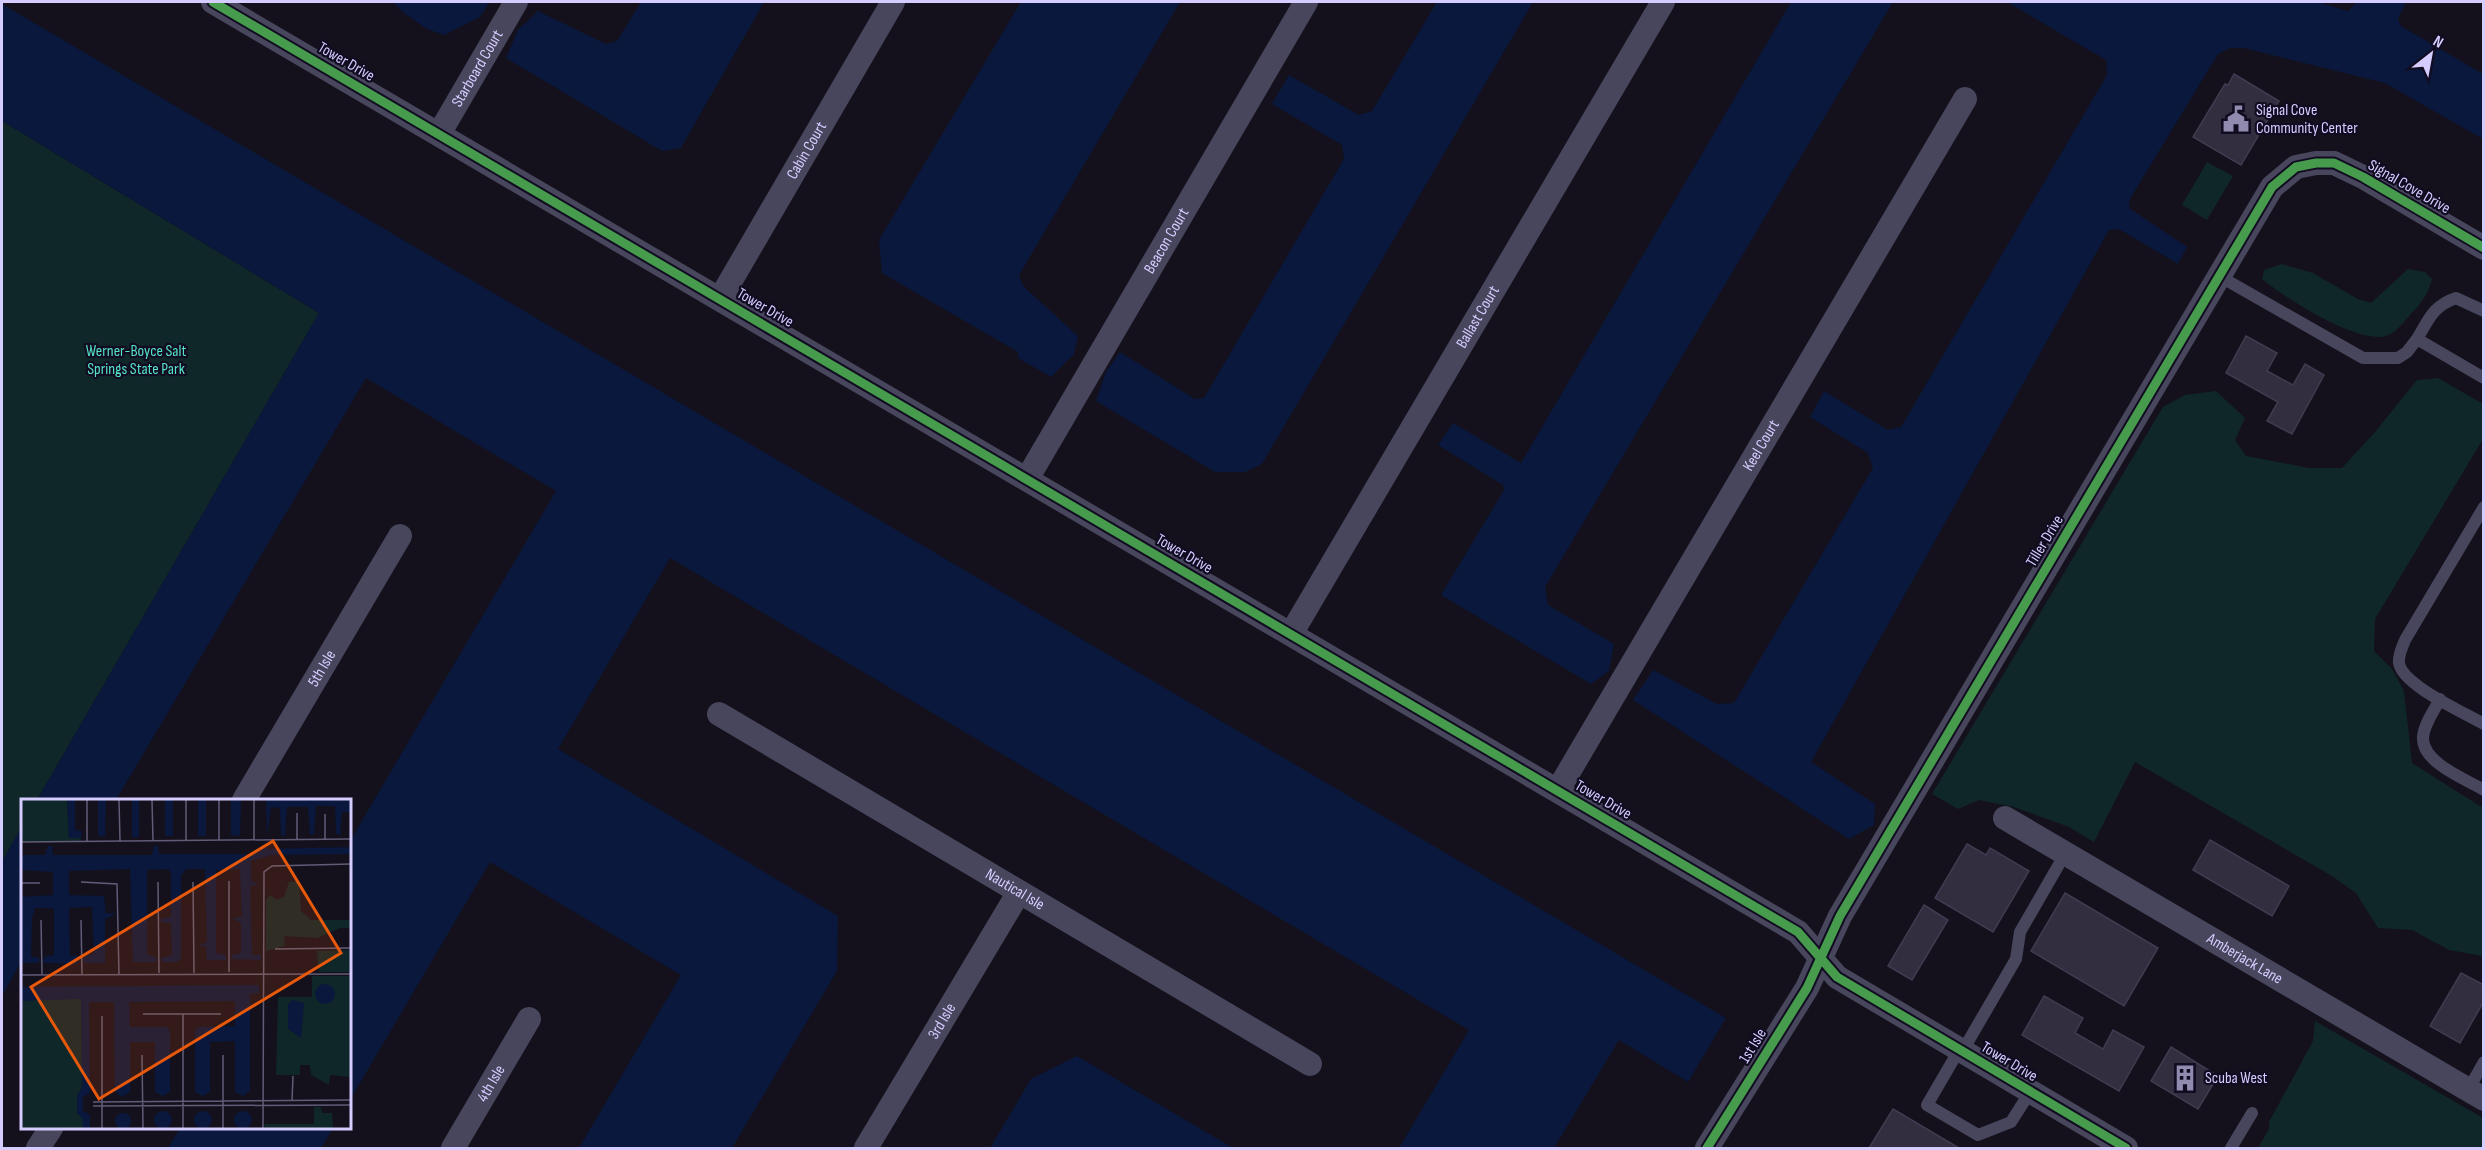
<svg xmlns="http://www.w3.org/2000/svg" width="2485" height="1150" viewBox="0 0 2485 1150" font-family="'Sofia Sans Condensed',sans-serif">
  <style>
    .green { fill: #102729 }
    .water { fill: #09183c }
    .building { fill: #322e3f; stroke: #403b50; stroke-width: 1.5 }
    .lines { fill: none; stroke-linecap: round; stroke-linejoin: round }
    .lane { stroke: #48465d; stroke-width: 12 }
    .street { stroke: #48465d; stroke-width: 24 }
    .cycleway-casing { stroke: #110c21; stroke-width: 13 }
    .cycleway { stroke: #469c4c; stroke-width: 9 }
    .labels { text-anchor: middle; dominant-baseline: central; stroke-width: 4.5; stroke-linejoin: round; paint-order: stroke }
    .street-label { font-size: 16px; fill: #d5ccff; stroke: #110c21 }
    .poi-label { font-size: 16px; fill: #d5ccff; stroke: #110c21; text-anchor: start }
    .park-label { font-size: 16px; fill: #55e2c6; stroke: #110c21 }
    .inset-road { fill: none; stroke: #615c77; stroke-width: 1.5 }
    .view { fill: #e8590c; fill-opacity: 0.15; stroke: #e8590c; stroke-width: 3 }
    .inset-edge { fill: none; stroke: #d5ccff; stroke-width: 3 }
  </style>
  <rect width="100%" height="100%" fill="#14111c"/>
  <path class="green" d="M2,121L319,313L37,800H22V826L2,862Z
    M2207,162L2233,176L2207,220L2182,205Z
    M2282,264L2313,273L2358,299L2371,303L2408,269L2425,272L2432,279C2428,295 2422,302 2411,314C2405,320 2399,329 2391,334C2364,350 2284,297 2262,279L2264,270Z
    M2438,378L2483,404V439L2375,619L2374,651L2392,669L2404,691L2412,763L2483,808V956L2449,950L2412,930L2378,928L2356,893L2332,876L2135,762L2094,842L2069,827L2014,807L1979,800L1958,809L1932,794L2163,407L2185,395L2216,391L2245,418L2235,440L2246,456L2309,468H2342L2375,432L2417,380Z
    M2315,1021L2483,1118V1148H2258L2269,1129V1122L2313,1041Z"/>
  <path class="water" d="M393,2H490L480,17L444,35L427,29L404,13Z
    M641,2H764L681,148L662,151L506,58L518,30L538,11L606,44L617,41Z
    M1021,2H1180L1019,275L1024,287L1078,336L1074,354L1051,377L1018,358V352L882,273L879,240Z
    M1437,2H1533L1262,464L1245,472H1215L1096,401L1106,372L1120,352L1195,399L1204,398L1344,159L1342,145L1272,104L1289,75L1359,115L1372,111Z
    M1791,2H1893L1545,587L1548,605L1614,644L1609,671L1591,684L1441,595L1504,490L1503,485L1438,445L1453,423L1521,463Z
    M2007,2H2317L2348,11L2357,2H2406L2398,19L2401,26L2483,74V139L2385,83L2244,48H2230L2218,54L2130,199L2129,208L2187,247L2178,264L2119,229L2109,230L1811,762L1875,804L1874,825L1849,839L1633,700L1653,670L1717,704L1734,703L1873,468L1868,453L1810,417L1824,391L1888,430L1901,427L2107,75L2106,60Z
    M2,4L1726,1018L1688,1082L1619,1040L1554,1148H1399L1469,1030L670,558L558,749L838,916L837,971L732,1148H579L681,975L490,862L350,1100V841L556,491L366,378L116,800H37L319,313L2,121Z
    M22,826V960L2,996V862Z
    M1077,1056L1233,1148H990L1031,1079Z
    M180,1128H333L321,1148H168Z"/>
  <path class="building" d="M2234,74L2279,101L2241,165L2193,137L2225,84L2228,85Z
    M2246,336L2277,353L2267,371L2293,385L2305,364L2324,375L2292,434L2267,421L2278,402L2226,373Z
    M2210,840L2289,886L2272,916L2193,870Z
    M1967,844L1986,855L1990,848L2029,871L1993,932L1935,898Z
    M2065,893L2158,948L2124,1006L2031,951Z
    M1924,905L1948,920L1912,980L1888,966Z
    M2461,973L2484,985V1001L2460,1043L2430,1026Z
    M2044,996L2083,1018L2075,1033L2103,1049L2113,1030L2144,1047L2119,1091L2022,1035Z
    M2171,1047L2218,1076L2198,1109L2151,1081Z
    M1893,1109L1959,1148H1869Z"/>
  <g class="lines">
    <path class="lane" d="M2219,276L2363,358H2398L2407,352L2417,339
      M2484,311L2456,298C2433,306 2429,319 2417,339L2484,378
      M2484,507L2405,640C2402,648 2398,655 2399,663C2402,685 2465,713 2484,724
      M2440,699C2434,711 2424,724 2423,737C2421,762 2465,779 2484,790
      M1959,1050L1927,1105L1978,1135L2011,1122L2030,1092
      M1962,1052L2016,959L2020,932L2065,854
      M2468,1090L2484,1062
      M2231,1148L2252,1113"/>
    <g class="street">
      <path d="M213,2L1798,932L1837,977L2126,1148"/>
      <path id="s1" d="M439,134L516,2"/>
      <path id="s2" d="M720,299L893,2"/>
      <path id="s3" d="M1027,479L1306,2"/>
      <path id="s4" d="M1291,634L1663,2"/>
      <path id="s5" d="M719,714L1310,1064"/>
      <path id="s6" d="M1558,790L1965,99"/>
      <path id="s7" d="M244,800L400,536"/>
      <path id="s8" d="M2005,818L2484,1099"/>
      <path d="M38,1148L51,1128"/>
      <path id="s9" d="M453,1148L529,1019"/>
      <path id="s10" d="M866,1148L1019,892"/>
      <path d="M1707,1148L1807,988L1840,916L2272,187L2296,167L2316,163H2334L2363,177L2484,248"/>
    </g>
    <g class="cycleway-casing">
      <path id="cycleway" d="M213,2L1798,932L1837,977L2126,1148
        M1707,1148L1807,988L1840,916L2272,187L2296,167L2316,163H2334L2363,177L2484,248"/>
    </g>
    <use href="#cycleway" class="cycleway"/>
  </g>
  <defs>
    <g id="civic-bare" transform="scale(2.07)"><path d="M-.6-6.5H3V-4.5H.6V-3L4-1V1h2V6H-6V1h2V-1L-.6-3ZM-1.2 2.5V6h2.4V2.5Z" fill="#918bb0" stroke="#110c21" stroke-width="2.5" paint-order="stroke"/></g>
    <g id="building-bare" transform="scale(2.07)"><path d="M-4-6H4V6H1V3H-1V6H-4ZM-2.5-4.3h1.7v1.8h-1.7ZM.8-4.3h1.7v1.8H.8ZM-2.5-1h1.7V.8h-1.7ZM.8-1h1.7V.8H.8Z" fill="#918bb0" stroke="#110c21" stroke-width="2.5" paint-order="stroke"/></g>
  </defs>
  <g fill-rule="evenodd">
    <use href="#civic-bare" x="2236" y="119"/>
    <use href="#building-bare" x="2185" y="1078"/>
  </g>
  <g class="labels">
    <g class="street-label">
      <text transform="translate(346 62) rotate(30)">Tower Drive</text>
      <text stroke="none"><textPath href="#s1" startOffset="76">Starboard Court</textPath></text>
      <text stroke="none"><textPath href="#s2" startOffset="172">Cabin Court</textPath></text>
      <text transform="translate(2409 187) rotate(30)">Signal Cove Drive</text>
      <text stroke="none"><textPath href="#s3" startOffset="276">Beacon Court</textPath></text>
      <text transform="translate(765 308) rotate(30)">Tower Drive</text>
      <text stroke="none"><textPath href="#s4" startOffset="368">Ballast Court</textPath></text>
      <text stroke="none"><textPath href="#s6" startOffset="400">Keel Court</textPath></text>
      <text transform="translate(2045 541) rotate(-59)">Tiller Drive</text>
      <text transform="translate(1184 554) rotate(30)">Tower Drive</text>
      <text stroke="none"><textPath href="#s7" startOffset="153">5th Isle</textPath></text>
      <text transform="translate(1603 800) rotate(30)">Tower Drive</text>
      <text stroke="none"><textPath href="#s5" startOffset="344">Nautical Isle</textPath></text>
      <text stroke="none"><textPath href="#s8" startOffset="278">Amberjack Lane</textPath></text>
      <text stroke="none"><textPath href="#s10" startOffset="148">3rd Isle</textPath></text>
      <text transform="translate(1753 1046) rotate(-58)">1st Isle</text>
      <text transform="translate(2009 1062) rotate(31)">Tower Drive</text>
      <text stroke="none"><textPath href="#s9" startOffset="75">4th Isle</textPath></text>
    </g>
    <g class="poi-label">
      <text x="2256" y="110">Signal Cove<tspan x="2256" dy="18">Community Center</tspan></text>
      <text x="2205" y="1078">Scuba West</text>
    </g>
    <g class="park-label">
      <text x="136" y="351">Werner-Boyce Salt<tspan x="136" dy="18">Springs State Park</tspan></text>
    </g>
  </g>
  <g transform="translate(21 799)">
    <rect width="330" height="330" fill="#14111c"/>
    <path d="M0,1H46L48,39H60V42L0,43ZM278,82L280,112L290,121H330V129H319L296,139L263,137L264,147L245,152V101L249,96L256,101L263,98L268,83ZM330,151V173H298L296,152ZM291,177H330V278L309,276L308,286L290,276L289,266H279V276H255L257,198H291ZM12,199L60,200L61,288L56,297V314L62,319V329H0V202ZM293,308H300L301,314H311L312,329H330H243L244,325H293Z" fill="#102729"/>
    <path d="M46,1H54V31L61,32L60,39H48ZM77,1H85L84,38L77,36ZM111,1H118V38H111ZM144,1H152V37H144ZM177,1H185V37H177ZM210,1H220L219,37L210,36ZM245,1H328L330,13H321L319,37L315,34L314,7H295L293,35L289,36L287,8H266L264,37L260,36L259,9L250,8L246,37ZM241,45L246,50L330,48V55L251,56L230,62V82L238,86L229,87L231,156H240V161L210,160L211,156L220,154V124L211,119L221,118L219,70L195,71V154L205,156V161H186L185,147H176L186,143L184,70H165L160,77V159L156,163H141L140,159L151,156L150,124L140,123V120L150,118V74L147,70L126,71V155L136,159L135,163H112L109,70L48,72V96L83,97L85,114L95,115L84,120V164H63V157L73,155L71,108L48,109L49,156L58,157L56,165L22,164L23,158L33,156V110L28,109H14L11,119L10,158H18V164H0V98L32,96V73L0,71V56H24L27,47H31L32,56H131L133,47H137L138,55H227L240,51ZM294 195a10 10 0 1 1 20 0a10 10 0 1 1-20 0ZM238,186V194L229,195V292L222,297L214,293V242L189,243V293L182,297L174,293V233L177,228L214,227V202L108,203L109,228H146L149,233V293L142,297L134,293V243H109V293L101,298L94,293L93,203H68L69,294L62,298V312L69,316V329H62L61,319L56,314V297L61,288L60,200L0,202V188ZM272,201L283,204L280,239L267,230V205ZM173 321a9 9 0 1 1 18 0a9 9 0 1 1-18 0ZM213 321a9 9 0 1 1 18 0a9 9 0 1 1-18 0ZM133 321a9 9 0 1 1 18 0a9 9 0 1 1-18 0ZM94 322a8 8 0 1 1 16 0a8 8 0 1 1-16 0Z" fill="#09183c"/>
    <path class="inset-road" d="M66,1V43M98,1L99,42M131,1L132,42M165,1V42M198,1V42M233,1V41M276,14V41M304,15V41M0,43L330,40M208,82V173M60,83L96,85L98,175M137,83L138,174M172,83L173,174M0,84H19M20,121L21,175M60,121L61,175M254,150L330,149M0,176L330,175M122,215H200M162,215V329M81,217V329M121,256L122,329M202,256V329M271,302L272,277M72,303L330,301M72,307L330,306M242,329L243,73L251,67L330,65"/>
    <path class="view" d="M252,42L320,154L78,300L10,188Z"/>
    <rect width="330" height="330" class="inset-edge"/>
  </g>
  <rect width="2485" height="1150" fill="none" stroke="#d5ccff" stroke-width="6"/>
  <g transform="translate(2431 54) rotate(31)" stroke="#110c21" stroke-width="4.5" paint-order="stroke">
  <path d="M0-4.5L10 22L0 15L-10 22Z" fill="#d5ccff"/>
  <text y="-9" font-size="16" font-weight="bold" text-anchor="middle" fill="#d5ccff">N</text>
  </g>
</svg>
